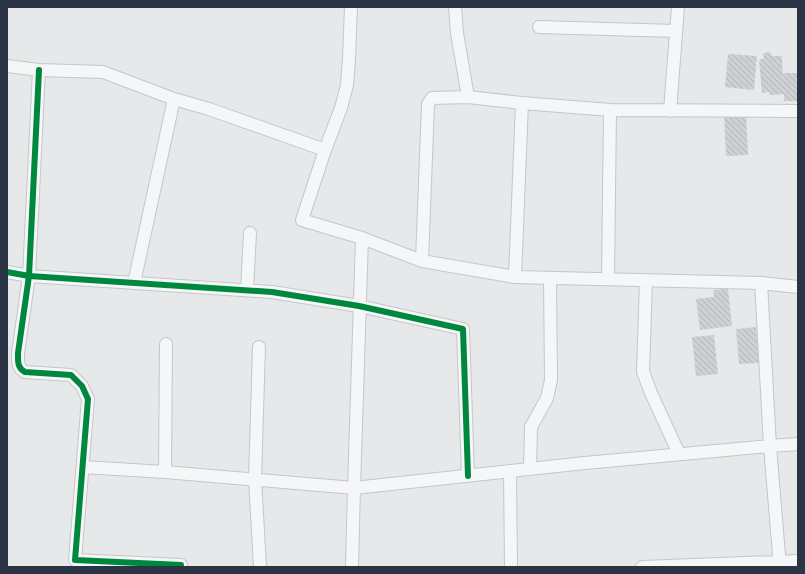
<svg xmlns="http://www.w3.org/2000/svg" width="805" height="574" viewBox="0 0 805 574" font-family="Roboto,sans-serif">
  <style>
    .building { fill: url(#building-back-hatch) }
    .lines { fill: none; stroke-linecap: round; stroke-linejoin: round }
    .street-casing { stroke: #c4c6c8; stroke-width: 14 }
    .street { stroke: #f5f6f7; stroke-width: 12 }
    .cycleway-casing { stroke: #f4f6f9; stroke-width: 8 }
    .cycleway { stroke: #00873e; stroke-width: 6 }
  </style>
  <defs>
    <pattern id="building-back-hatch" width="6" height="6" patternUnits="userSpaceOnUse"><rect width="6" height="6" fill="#ced0d3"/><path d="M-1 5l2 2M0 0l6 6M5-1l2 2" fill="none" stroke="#b1b3b6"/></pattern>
  </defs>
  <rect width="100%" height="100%" fill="#e6e8ea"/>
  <path class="building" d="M770,52L772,56H782L783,83V73H798V101H784V94L770,95L769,92L762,93L759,60L764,58L763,53Z
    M728,54L757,56L754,90L725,87Z
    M746,113L748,155L726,156L724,114Z
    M728,289L732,326L700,330L696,299L714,297L713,290Z
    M756,327L759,363L739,364L736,329Z
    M714,335L718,374L696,376L692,337Z"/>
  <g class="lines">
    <g class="street-casing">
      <path id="street" d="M351,7L349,59L347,85L341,108L325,150L302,220L362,238L422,261L515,277
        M455,7L457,33L468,97L522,103L610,110L798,111
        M539,27L676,31
        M7,66L39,70L103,72L174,99L209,109L325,150
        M39,70L29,276L18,353C18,361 17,368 25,372L71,375L82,386L88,399L75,560L181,565
        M522,103L515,277L761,283L798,287
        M670,111L678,7
        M422,261L428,104L432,98L468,97
        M7,272L29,276L272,292L359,306L463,329L468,476
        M608,279L610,110
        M646,280L643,372L651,393L679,454
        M134,283L174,99
        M761,283L770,446L780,567
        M247,290L250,233
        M259,347L255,479L260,567
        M83,467L165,472L354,488L362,238
        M530,469L531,427L547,398L551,380L550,278
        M510,471L511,567
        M165,472L166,344
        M352,567L354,488L585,463L770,446L798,444
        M642,567L798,561"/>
    </g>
    <use href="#street" class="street"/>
    <g class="cycleway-casing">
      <path id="cycleway" d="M39,70L29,276L18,353C18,361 17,368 25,372L71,375L82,386L88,399L75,560L181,565
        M7,272L29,276L272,292L359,306L463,329L468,476"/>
    </g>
    <use href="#cycleway" class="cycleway"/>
  </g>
  <rect width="805" height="574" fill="none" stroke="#2b3445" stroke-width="16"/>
</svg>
